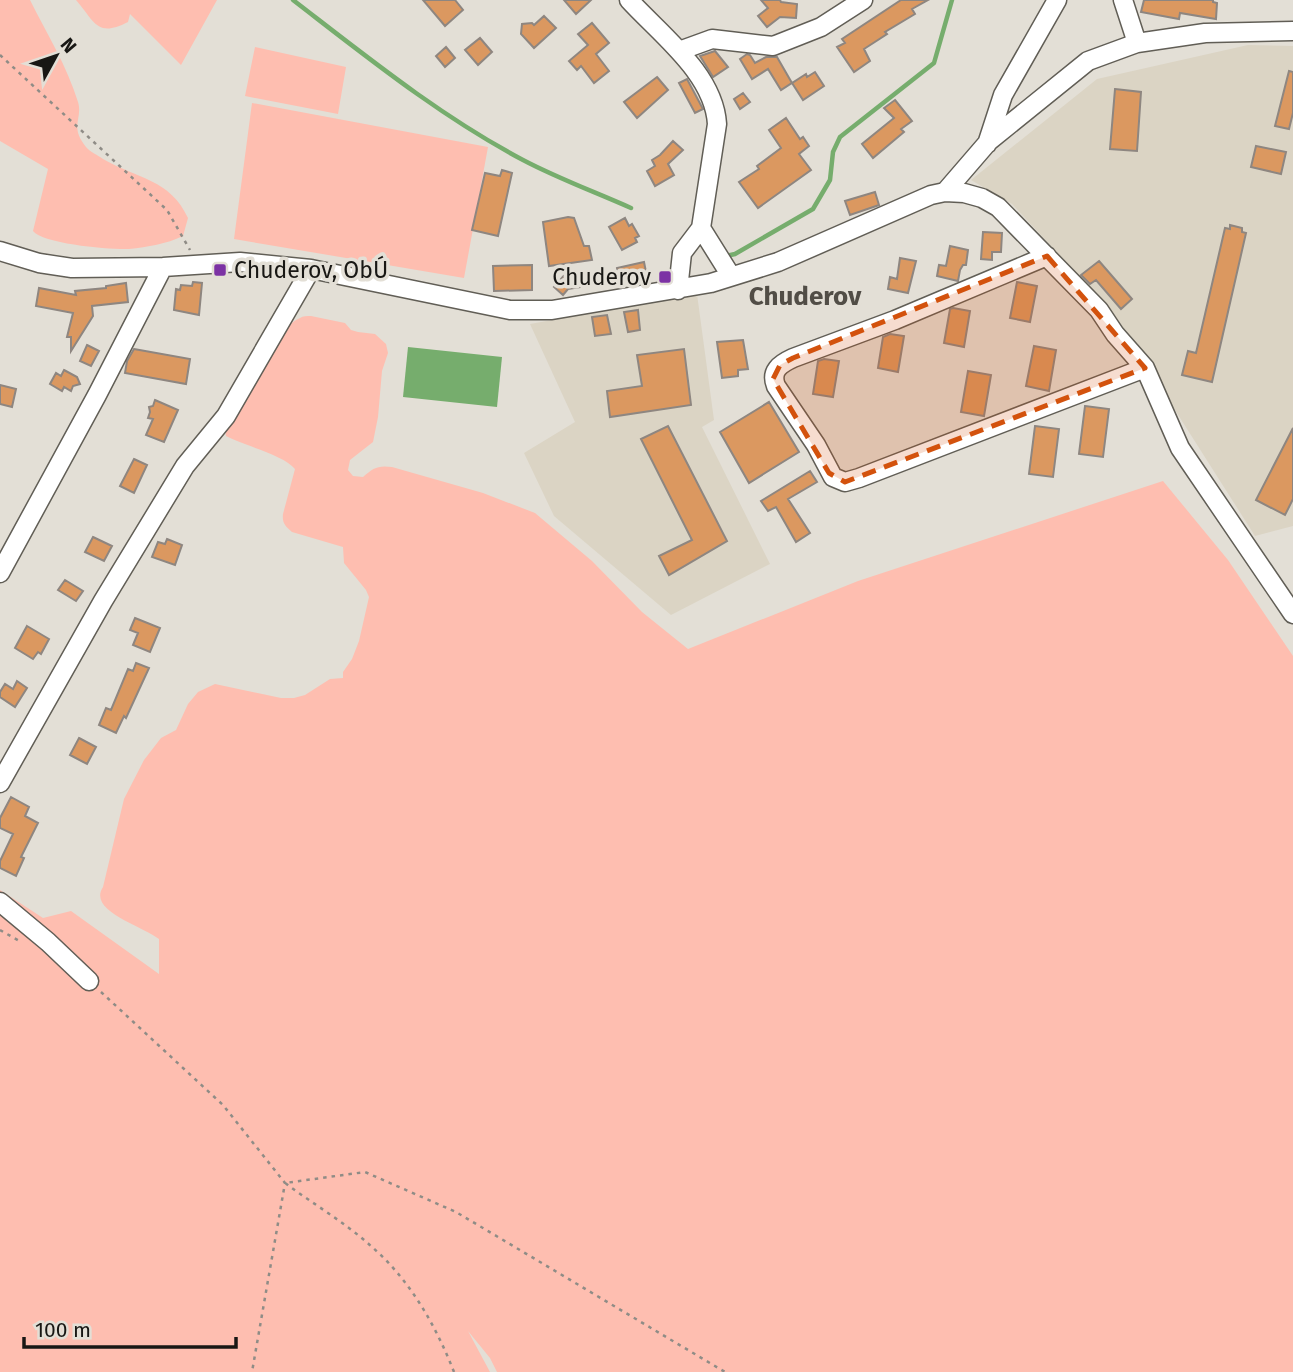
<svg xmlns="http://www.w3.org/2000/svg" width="1293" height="1372" viewBox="0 0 1293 1372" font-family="'Fira Sans',sans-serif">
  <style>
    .built { fill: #dbd4c4 }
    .green { fill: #febeb0 }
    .water { fill: #76ad6d }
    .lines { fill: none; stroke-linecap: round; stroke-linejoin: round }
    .stream { stroke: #76ad6d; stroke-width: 4.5 }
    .building { fill: #db9860; stroke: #8e8680; stroke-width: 2 }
    .minor-casing { stroke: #615e56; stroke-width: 21 }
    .path { stroke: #8f8c86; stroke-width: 2.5; stroke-dasharray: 3.5 5; stroke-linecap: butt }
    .minor { stroke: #fff; stroke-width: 18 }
    .marked { fill: #d3520d; fill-opacity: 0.2; stroke: #d3520d; stroke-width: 5; stroke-dasharray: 14 9; stroke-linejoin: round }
    .poi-dot { fill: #7c32a4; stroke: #e3dfd6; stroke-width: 2.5 }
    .labels { text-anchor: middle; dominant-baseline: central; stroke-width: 7; stroke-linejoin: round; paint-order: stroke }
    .poi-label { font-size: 23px; fill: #181714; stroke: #e3dfd6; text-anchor: start }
    .quarter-label { font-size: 26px; font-weight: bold; fill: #514d46; stroke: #e3dfd6 }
  </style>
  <rect width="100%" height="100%" fill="#e3dfd6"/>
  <path class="built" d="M1248,45L1293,46V526L1255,536L1114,314L1012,204L971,180L1097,79Z
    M697,294L714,420L702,427L770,564L671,615L554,516L524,453L575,422L530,324Z"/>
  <path class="green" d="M0,0H30C47,34 67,66 78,102C83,119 69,126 86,147C90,152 98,155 103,159C138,179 170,179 188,218L183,236C166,244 148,247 129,249C112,250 43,244 33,231L48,169L0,141Z
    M76,0H217L181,65L130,14L128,22C97,38 95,22 76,0Z
    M255,47L346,67L338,114L245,96Z
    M252,103L488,147L464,278L234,239Z
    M311,316L345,323L351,330L358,332L375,334L386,344L388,353L382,371L378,417L373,442L350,460L348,470L353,476L363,477C373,468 378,465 392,467L483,493L535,513L592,561L642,612L688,649L858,581L1163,481L1228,560L1293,656V1372H497L490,1358L468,1331L490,1372H0V890L43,918L71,911L159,974V939C143,926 87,911 103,887L124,799L144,760L161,738L176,730L188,704L198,692L215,684L281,698H294L305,695L330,679L343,678V672L352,659L359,641L369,597L366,590L344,563L343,547L292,532C285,526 282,523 283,514L295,469C284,455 245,446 226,436L224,422C238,399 276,327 300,318C303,316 307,316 311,316Z"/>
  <path class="water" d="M408,347L502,357L497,407L403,397Z"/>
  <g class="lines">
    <path class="stream" d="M293,0C367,57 440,116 523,160C557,178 595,192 631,208
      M726,256L735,254L813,209L830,180L833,152L840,137L934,63L952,0"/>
  </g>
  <path class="building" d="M423,0H455L463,10L445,26Z
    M564,0H591L576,14Z
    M761,0H780L781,2L797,4L796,18L780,17L767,27L758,16L768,8Z
    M901,0H928L912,9L915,14L885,32L887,34L864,49L870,61L854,72L837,47L845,43L842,39Z
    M1144,0H1213V2L1217,3L1216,19L1180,13L1179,19L1141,12Z
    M544,16L556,28L534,48L521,34L522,24L532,23L534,25Z
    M592,23L609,43L596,54L609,71L594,83L581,66L577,70L569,61L588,45L578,34Z
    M480,38L492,52L478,65L465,50Z
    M446,47L455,58L445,67L436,56Z
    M715,51L728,67L713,77L700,56Z
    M747,54L750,55L755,63L766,57H777L792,83L806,74L807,77L815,72L824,86L803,100L792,83L781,90L768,69L752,79L740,59Z
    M1289,71L1293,72V113L1289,129L1275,126Z
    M657,77L668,90L637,118L624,102Z
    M687,79L703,109L695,113L679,83Z
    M1115,89L1141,92L1137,151L1110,149Z
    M743,93L750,102L740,109L734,99Z
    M895,100L912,121L901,129L904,132L873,158L862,144L894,118L884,108Z
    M786,118L800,139L803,137L809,146L799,154L811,170L758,208L739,182L759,169L757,166L781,148L769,130Z
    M673,141L683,150L668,164L674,175L655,186L647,171L655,166L652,160L660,155Z
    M1256,146L1286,152L1281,174L1251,167Z
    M502,170L512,173L498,236L472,230L485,173L500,176Z
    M875,192L879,205L850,215L845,201Z
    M568,217L574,218L584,246H589L592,260L549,266L543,222Z
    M625,218L629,226L632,224L639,236L635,238L637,242L622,250L609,227Z
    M1230,225L1242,228V232L1246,233L1212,382L1182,375L1188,351L1196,353L1225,228L1230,229Z
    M983,232L1002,233L1001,252H992V260L981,259Z
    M950,246L968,250L966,265H963L960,270L958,281L937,276L939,265L946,266Z
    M900,258L916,261L908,293L888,289L890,277L897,279Z
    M1099,261L1132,299L1121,309L1096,280L1090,284L1081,275Z
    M644,262L647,277L619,282L617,268Z
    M532,265V290L494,291L493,266Z
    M568,271L570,277L580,275L581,287L568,289L563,295L554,287Z
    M193,282L202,283L199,315L174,310L176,289L180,290L181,285L192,286Z
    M1017,282L1037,286L1030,322L1010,318Z
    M126,283L128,302L92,306L93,316L71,351V337H67L73,313L36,306L39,288L76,295L75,291L106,288V286Z
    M953,308L970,311L964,347L944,343L950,309Z
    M638,310L640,330L628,332L624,312Z
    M607,315L611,334L595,336L592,317Z
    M890,334L904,336L898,372L878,368L883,337Z
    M743,340L748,369L738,370V376L722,378L717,342Z
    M87,345L99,351L91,366L80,361Z
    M1034,346L1056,350L1049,391L1026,386Z
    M134,349L190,359L186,384L125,373L127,361Z
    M684,349L691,405L610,417L607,391L642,386L637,355Z
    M824,359L839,361L833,397L813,394L818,361Z
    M64,370L77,377L80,384L73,386L71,391L64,387L62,391L50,384L56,373L61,376Z
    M968,371L991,375L984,416L961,412Z
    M0,385L16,389L12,407L0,404Z
    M155,400L178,410L164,442L146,435L153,419L148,418L150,412L149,407L153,406Z
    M769,402L799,452L749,483L720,432Z
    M1085,406L1109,409L1103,457L1079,454Z
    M668,426L727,541L669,575L659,556L692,540L641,439Z
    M1035,426L1059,429L1053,477L1029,474Z
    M1293,428V499L1285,515L1256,500Z
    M134,459L147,465L134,493L120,486Z
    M810,471L817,482L788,499L810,533L796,542L776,507L768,511L761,501Z
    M93,537L112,546L104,561L85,552Z
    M167,539L182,545L175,565L152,557L158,542L165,544Z
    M65,580L83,591L76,601L58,590Z
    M135,618L160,628L150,652L133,645L138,633L130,630Z
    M27,626L49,639L41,654L38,652L33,659L15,648Z
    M136,663L149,668L126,718L124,716L116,733L99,725L106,708L111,710L128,669L133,671Z
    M17,681L27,688L15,707L0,697V692L5,684L13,689Z
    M79,738L96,747L87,764L70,755Z
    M11,797L29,807L25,816L38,823L21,857L24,858L16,876L0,868V861L13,834L0,828V818Z"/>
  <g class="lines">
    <g class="minor-casing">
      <path id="minor" d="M629,0C661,35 714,74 717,124L701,228L731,276
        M1123,0L1137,43
        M679,51L712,39L773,46L821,27L863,0
        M987,144L1003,95L1057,0
        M945,192L989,141L1088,61L1137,43L1205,33L1293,31
        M0,251L39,263L72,268L163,267L240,262L311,269L510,310H552L711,283L778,262L931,195L945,192L964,193L982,198L998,207L1099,310L1115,334L1145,368L1180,448L1293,614
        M1047,256L895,320L793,358C780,364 770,371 776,386L816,445L833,477L845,482L859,478L1145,368
        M678,290L682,253L701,228
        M0,573L97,395L163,267
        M0,783L103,601L185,466L226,416L311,269
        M0,902L48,942L89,981"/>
    </g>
    <path class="path" d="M0,55L167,210L190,250
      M0,930L21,942
      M101,992L223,1105L285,1183L252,1372
      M454,1372C436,1326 410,1280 372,1247C346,1223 313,1204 285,1183L365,1172L456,1212L725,1372"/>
    <use href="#minor" class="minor"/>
  </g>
  <path class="marked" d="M1047,256L1145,368L845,482L829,473L773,379L780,365L793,358Z"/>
  <g class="poi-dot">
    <rect x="213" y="263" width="14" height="14" rx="3.5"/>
    <rect x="658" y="270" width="14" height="14" rx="3.5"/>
  </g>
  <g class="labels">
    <g class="poi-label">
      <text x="234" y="270">Chuderov, ObÚ</text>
      <text x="651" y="277" text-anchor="end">Chuderov</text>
    </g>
    <g class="quarter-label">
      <text x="805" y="296">Chuderov</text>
    </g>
  </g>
  <g transform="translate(56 56) rotate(50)" stroke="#e3dfd6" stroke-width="5" paint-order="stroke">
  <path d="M0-5L12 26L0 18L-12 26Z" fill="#181714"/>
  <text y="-10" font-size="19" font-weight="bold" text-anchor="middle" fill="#181714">N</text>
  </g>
  <path d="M24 1337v10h212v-10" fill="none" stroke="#181714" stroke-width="3.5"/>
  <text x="35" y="1337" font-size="21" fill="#181714" stroke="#e3dfd6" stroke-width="5" paint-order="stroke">100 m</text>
</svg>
